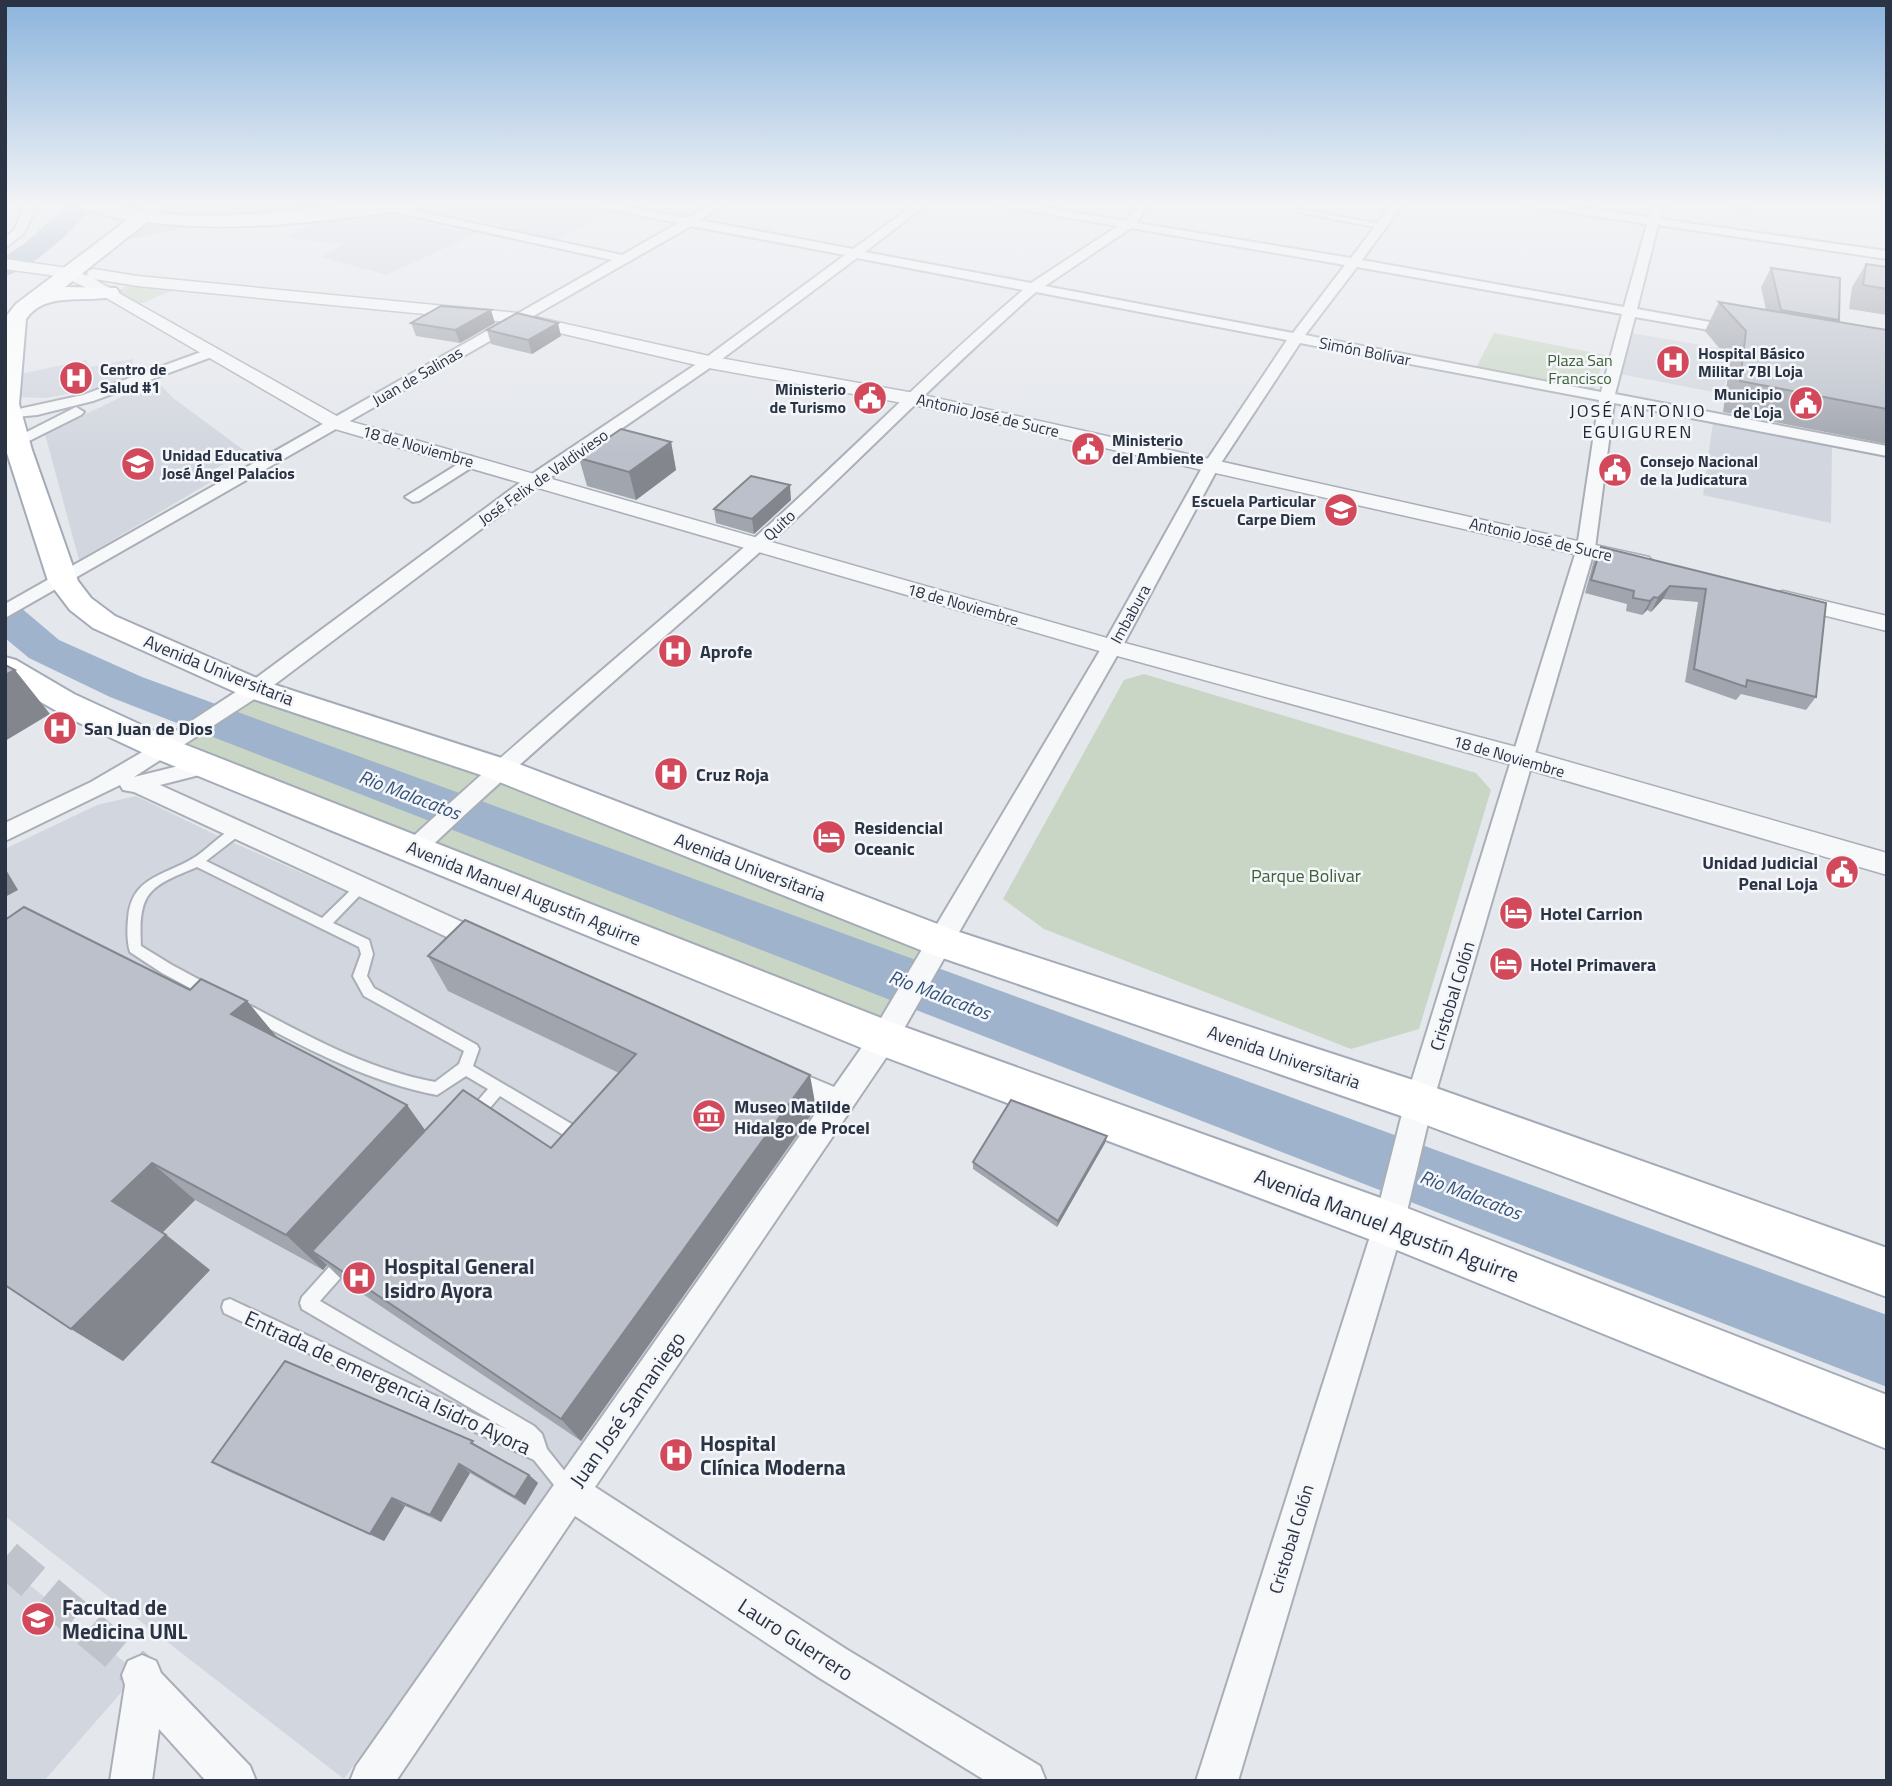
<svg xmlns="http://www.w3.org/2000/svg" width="1892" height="1786" viewBox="0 0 1892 1786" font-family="'Titillium Web',sans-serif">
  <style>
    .built { fill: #d2d6de }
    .green { fill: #c9d6c5 }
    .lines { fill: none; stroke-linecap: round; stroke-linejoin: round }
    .stream { stroke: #9fb4cc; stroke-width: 4.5 }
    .river { fill: #9fb4cc; fill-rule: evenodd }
    .minor-tunnel { stroke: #bfc3cb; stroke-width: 37; stroke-dasharray: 37 18; stroke-linecap: butt }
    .service-casing { stroke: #a9aeb7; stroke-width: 4 }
    .minor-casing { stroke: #a9aeb7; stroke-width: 4 }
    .tertiary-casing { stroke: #a9aeb7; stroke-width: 3 }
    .primary-casing { stroke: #a3abb8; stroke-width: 4 }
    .service { fill: #f7f8fa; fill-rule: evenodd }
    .minor { fill: #f7f8fa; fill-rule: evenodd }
    .tertiary { fill: #f7f8fa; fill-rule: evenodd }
    .primary { fill: #fff; fill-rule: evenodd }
    .wall { fill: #a1a5ae }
    .shaded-wall { fill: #83868d }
    .building { fill: #bbc0ca; stroke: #83868d; stroke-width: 2 }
    .labels { text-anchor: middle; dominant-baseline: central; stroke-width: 5; stroke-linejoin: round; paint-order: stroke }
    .far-street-label { font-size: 16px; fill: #2b3445; stroke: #f4f6f9 }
    .far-poi-label { font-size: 16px; font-weight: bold; fill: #2b3445; stroke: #f4f6f9; text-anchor: start }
    .far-park-label { font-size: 16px; fill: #3f6138; stroke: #f4f6f9 }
    .far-quarter-label { font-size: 18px; letter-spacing: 2px; fill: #1d2536; stroke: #f4f6f9 }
    .poi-label { font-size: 18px; font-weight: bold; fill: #2b3445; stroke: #f4f6f9; text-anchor: start }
    .street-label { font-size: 18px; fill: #2b3445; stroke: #f4f6f9 }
    .park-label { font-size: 18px; fill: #3f6138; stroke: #f4f6f9 }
    .water-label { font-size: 19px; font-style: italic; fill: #34527a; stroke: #f4f6f9 }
    .near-street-label { font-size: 21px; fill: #2b3445; stroke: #f4f6f9 }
    .near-poi-label { font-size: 21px; font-weight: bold; fill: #2b3445; stroke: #f4f6f9; text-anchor: start }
  </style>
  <rect width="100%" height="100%" fill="#e4e7ec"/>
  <path class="built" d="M449,204H578L613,212L556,239L499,228L502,225L412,208Z
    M377,213L478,233L386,275L322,257L343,244L283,238L320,219Z
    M1626,332L1729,350L1724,394L1615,373Z
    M133,359L132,382L46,398L19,397L20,374L86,360L90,367Z
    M156,380L173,398L246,452L202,476L214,480L79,560L45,434Z
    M1713,422L1832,444L1831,523L1703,495Z
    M136,796L216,835L831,1106L546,1495L344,1779L5,1516V849L97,805Z
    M5,1565L138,1673L44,1781H5Z"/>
  <path class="green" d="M105,204H370C282,213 193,223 105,204Z
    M152,223L199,225L122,241L145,225Z
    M129,285H136L176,289L140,304L118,291Z
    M1494,333L1605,355L1593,392L1476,368Z
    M1144,674L1476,773L1491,790L1419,1029L1351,1049L1044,929L1003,899L1124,680Z
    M255,691L941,942L884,1037L167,748Z"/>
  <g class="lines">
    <path class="stream" d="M178,204H277"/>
    <path class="river" d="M68,204H94C79,226 31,270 5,276V256L24,244Z
      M5,604L20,607L59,640L142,677L1887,1315V1387L110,697L29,658L5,638Z"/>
    <path class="minor-tunnel" d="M5,1558L141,1673"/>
    <g class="service-casing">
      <path id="service" d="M1299,209L1380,224L1383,226L1380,228L1297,212Z
        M237,827L241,828L243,831L241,834L206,861L322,918L357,884H365L367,887L365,890L333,923L369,940L373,954L367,976L374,988L477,1045L479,1049L473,1066L580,1129L582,1134L580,1139L575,1141L570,1139L500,1096L478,1122L473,1123L468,1122L466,1117L468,1112L488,1089L466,1076L437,1095C367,1082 304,1047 241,1014L239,1010L241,1006L246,1004L251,1006C310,1037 369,1070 435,1082L459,1064L464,1051L364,996L353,976L361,954L359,947L197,867C149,887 138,891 141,946L172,965L213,987L215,991L213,995L208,996L203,995L162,973L130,952C127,942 127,929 128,919C131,877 163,876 192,859C208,850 220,833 237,827Z
        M345,1253L351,1256L353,1261L351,1266L320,1301L534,1426L542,1434L547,1449L574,1483L577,1489L574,1495L568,1498L562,1495L534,1460L224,1313L222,1307L224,1301L230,1299L506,1429L302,1309L300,1303L302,1297L339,1256Z"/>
    </g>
    <g class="minor-casing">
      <path id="minor" d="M26,204H38L23,234L5,248V238L14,230Z
        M384,204L622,255L678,223L596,207L591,204H612L687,218L713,204H725L700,220L853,249L915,204H927L865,252L1031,283L1118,226L1005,207L1000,204H1023L1126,221L1138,204H1148L1137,223L1351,258L1392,204H1403L1362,260L1624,307L1647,224L1535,207L1530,204H1556L1649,217L1653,204H1663L1660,219L1887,251V259L1658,225L1637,309L1738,327L1745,331L1738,335L1635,317L1615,394L1887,446V456L1614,403L1595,548L1433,1102L1404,1224L1238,1781H1196L1374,1224L1405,1102L1577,548L1599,400L1300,343L1219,466L1122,647L894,1046L595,1487L846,1649L1040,1766L1046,1781H986L818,1677L575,1516L396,1781H350L356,1766L820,1107L772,1086L768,1077L772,1068L782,1065L834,1087L874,1030L1102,647L1203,466L1287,340L1036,292C941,375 855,466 762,550C649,652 532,750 422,855L414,858L406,855L402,849L406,843C518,739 636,643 750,542C843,460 929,370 1023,290L857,258L714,365L541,484L262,694L134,777L207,759L215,761L218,766L215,771L160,785L493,936L497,943L493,950L484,953L475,950L134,792L123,790L120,785L5,841V823L91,782L156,744L248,684L529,476L704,359L845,255L691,226L5,618V604L612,260L380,209L378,207ZM1131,228L1345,265L1293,333L1045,286ZM1357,267L1622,314L1601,392L1305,335Z
        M1740,204H1751L1743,210L1737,207Z
        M212,348L217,349V355L93,401L37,415L5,418V412L83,395Z
        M76,407L84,412L81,415L23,444L17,446L9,441Z
        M471,456L479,461L477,464L419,501L413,502L405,497Z
        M142,1655L156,1661L161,1673L250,1766L256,1781H206L159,1729L152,1781H110L125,1685L122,1675L128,1661Z"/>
    </g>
    <g class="tertiary-casing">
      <path id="tertiary" d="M5,259L68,268L87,276L88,271L94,269L137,276L517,313L709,356L914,393L1649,557L1653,562L1649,567L1641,569L914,405L709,368L517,323L137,286L94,279L342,419L1121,642L1524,749L1887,853V875L1516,766L1103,652L328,427L103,296L64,277L5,269Z
        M1783,591L1887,616V631L1774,603L1771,598L1774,593Z"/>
    </g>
    <g class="primary-casing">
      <path id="primary" d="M75,204H104L139,210L148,204H167L158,213C248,225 338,197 427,204L418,209C329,220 237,234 147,222L65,287L116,288L119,292L116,296C86,304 46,290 26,319L19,404L32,450L78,581L91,598L115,616L266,682L511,761L956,931L1419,1082L1887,1248V1297L1413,1120L928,953L487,777L244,696L93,628L70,610L48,581L6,450L5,318L16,304L127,220L78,208Z
        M5,657L16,660L74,694L176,741L899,1025L1389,1201L1887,1395V1449L1382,1244L869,1051L152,757L71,719L5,682Z"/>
    </g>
    <use href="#service" class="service"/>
    <use href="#minor" class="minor"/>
    <use href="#tertiary" class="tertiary"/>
    <use href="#primary" class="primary"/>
  </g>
  <path class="wall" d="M1866,264L1887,267V315L1849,309L1852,287Z
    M1771,268L1839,320L1838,322L1887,330V444L1723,412L1730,361L1705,331L1719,302L1766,310L1761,287Z
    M411,323H495L460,343L416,336Z
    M487,330L561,336L532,354L491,344Z
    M671,442L676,470L636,500L587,486L579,458Z
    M791,500L754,534L716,523L714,509Z
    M1601,547L1826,603L1816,697L1806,710L1741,694L1736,700L1685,682L1698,602L1663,599L1651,612L1647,610L1642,615L1626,611L1627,604L1585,593L1594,560Z
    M428,956L816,1108L581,1441L342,1280L327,1265L323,1270L195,1200L163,1232L210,1270L123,1361L5,1285L190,990L247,1001L277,1038L407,1105L425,1130L551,1148L619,1073L448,991Z
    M1107,1136L1105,1143L1057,1227L973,1169V1162Z
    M482,1449L529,1475L538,1483L525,1505L470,1473L441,1522L405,1506L384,1541L228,1471L212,1462Z"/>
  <path class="shaded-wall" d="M491,310L495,323L460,343L455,330Z
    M558,323L561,336L532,354L528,340Z
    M671,442L676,470L636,500L629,472Z
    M790,485L791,500L754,534L752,519Z
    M1670,586L1663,599L1651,612L1658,598Z
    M1654,597L1647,610L1642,615L1650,601Z
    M15,670L50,714L5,741V675Z
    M5,868L18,890L5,897Z
    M247,1001L281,1042L231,1014Z
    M810,1075L816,1108L581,1441L561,1419Z
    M407,1105L435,1144L312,1251L327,1265L323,1270L286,1235Z
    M1107,1136L1105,1143L1057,1227L1058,1221Z
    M152,1163L195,1200L158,1237L112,1201Z
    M166,1235L210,1270L123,1361L71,1329Z
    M459,1464L470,1473L441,1522L430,1515Z
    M529,1475L538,1483L525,1505L515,1497Z
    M392,1498L405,1506L384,1541L370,1534Z"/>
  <path class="building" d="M1866,264L1887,267V289L1863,285Z
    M1771,268L1840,278L1839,320L1781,310Z
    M1719,302L1887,330V409L1740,381L1746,331Z
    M441,306L491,310L455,330L411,323Z
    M517,313L558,323L528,340L487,330Z
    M621,429L671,442L629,472L579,458Z
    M751,476L790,485L752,519L714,509Z
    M1601,547L1826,603L1816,697L1747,680L1746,687L1694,669L1706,589L1670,586L1658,598L1654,597L1650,601L1633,598L1634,591L1591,580Z
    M5,665L15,670L5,675Z
    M24,907L190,990L201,979L247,1001L231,1014L407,1105L286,1235L152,1163L112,1201L166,1235L71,1329L5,1285V920Z
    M465,920L810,1075L561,1419L312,1251L463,1090L551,1148L636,1054L428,956Z
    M1011,1100L1107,1136L1058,1221L973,1162Z
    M285,1361L473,1441L471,1443L529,1475L515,1497L459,1464L430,1515L392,1498L370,1534L212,1462Z"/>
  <linearGradient id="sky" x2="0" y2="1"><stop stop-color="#8bb4dd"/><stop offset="0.45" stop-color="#f3f4f6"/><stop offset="1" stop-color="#f3f4f6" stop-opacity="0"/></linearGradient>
  <rect width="1892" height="454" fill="url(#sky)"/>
  <defs>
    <g id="hospital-disc" transform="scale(1.75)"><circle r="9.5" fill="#d1495b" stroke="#f4f6f9"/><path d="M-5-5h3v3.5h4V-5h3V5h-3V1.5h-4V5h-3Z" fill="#fff"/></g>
    <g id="civic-disc" transform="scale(1.75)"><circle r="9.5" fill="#d1495b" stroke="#f4f6f9"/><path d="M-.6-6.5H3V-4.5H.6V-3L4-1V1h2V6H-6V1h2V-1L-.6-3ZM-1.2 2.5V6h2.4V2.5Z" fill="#fff"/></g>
    <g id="school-disc" transform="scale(1.75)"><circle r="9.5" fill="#d1495b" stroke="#f4f6f9"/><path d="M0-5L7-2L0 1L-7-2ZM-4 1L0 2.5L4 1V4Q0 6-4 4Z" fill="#fff"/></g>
    <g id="hotel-disc" transform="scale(1.75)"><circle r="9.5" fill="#d1495b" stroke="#f4f6f9"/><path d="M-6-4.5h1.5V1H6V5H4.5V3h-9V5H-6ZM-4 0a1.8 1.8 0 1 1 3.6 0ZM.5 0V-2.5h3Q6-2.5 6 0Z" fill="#fff"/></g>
    <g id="museum-disc" transform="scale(1.75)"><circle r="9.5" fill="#d1495b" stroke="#f4f6f9"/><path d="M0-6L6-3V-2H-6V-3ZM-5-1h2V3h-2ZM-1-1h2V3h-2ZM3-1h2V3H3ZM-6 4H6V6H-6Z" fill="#fff"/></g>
    <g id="university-disc" transform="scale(1.75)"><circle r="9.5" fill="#d1495b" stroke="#f4f6f9"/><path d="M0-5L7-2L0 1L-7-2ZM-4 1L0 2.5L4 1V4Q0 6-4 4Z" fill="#fff"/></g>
  </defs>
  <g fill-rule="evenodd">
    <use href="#hospital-disc" x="1673" y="362"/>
    <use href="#hospital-disc" x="76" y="378"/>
    <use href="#civic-disc" x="870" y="398"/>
    <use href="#civic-disc" x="1806" y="403"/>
    <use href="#civic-disc" x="1088" y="449"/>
    <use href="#school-disc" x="138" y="464"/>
    <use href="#civic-disc" x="1615" y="470"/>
    <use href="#school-disc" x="1341" y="510"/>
    <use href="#hospital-disc" x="675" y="651"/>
    <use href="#hospital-disc" x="60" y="728"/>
    <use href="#hospital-disc" x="671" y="774"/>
    <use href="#hotel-disc" x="829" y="837"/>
    <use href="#civic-disc" x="1842" y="872"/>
    <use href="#hotel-disc" x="1516" y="913"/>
    <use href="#hotel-disc" x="1506" y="964"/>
    <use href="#museum-disc" x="709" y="1116"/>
    <use href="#hospital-disc" x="359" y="1278"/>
    <use href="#hospital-disc" x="676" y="1455"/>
    <use href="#university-disc" x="38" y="1619"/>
  </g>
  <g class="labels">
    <g class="far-street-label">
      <text transform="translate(1365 351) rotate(11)">Simón Bolívar</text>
      <text transform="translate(417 376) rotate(-30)">Juan de Salinas</text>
      <text transform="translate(988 415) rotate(13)">Antonio José de Sucre</text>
      <text transform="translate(418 446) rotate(16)">18 de Noviembre</text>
      <text transform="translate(543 477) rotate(-35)">José Felix de Valdivieso</text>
      <text transform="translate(779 525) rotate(-43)">Quito</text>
      <text transform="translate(1541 539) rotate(13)">Antonio José de Sucre</text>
      <text transform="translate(963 604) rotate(16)">18 de Noviembre</text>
      <text transform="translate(1130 614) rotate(-61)">Imbabura</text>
      <text transform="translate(1509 756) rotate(16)">18 de Noviembre</text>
    </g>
    <g class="far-poi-label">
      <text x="1698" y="353">Hospital Básico<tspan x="1698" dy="18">Militar 7BI Loja</tspan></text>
      <text x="100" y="369">Centro de<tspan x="100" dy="18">Salud #1</tspan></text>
      <text x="846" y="389" text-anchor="end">Ministerio<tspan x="846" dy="18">de Turismo</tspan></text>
      <text x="1782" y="394" text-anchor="end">Municipio<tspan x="1782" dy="18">de Loja</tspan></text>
      <text x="1112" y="440">Ministerio<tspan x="1112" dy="18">del Ambiente</tspan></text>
      <text x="162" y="455">Unidad Educativa<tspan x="162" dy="18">José Ángel Palacios</tspan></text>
      <text x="1640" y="461">Consejo Nacional<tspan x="1640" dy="18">de la Judicatura</tspan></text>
      <text x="1316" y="501" text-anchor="end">Escuela Particular<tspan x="1316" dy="18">Carpe Diem</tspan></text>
    </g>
    <g class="far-park-label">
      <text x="1580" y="360">Plaza San<tspan x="1580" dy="18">Francisco</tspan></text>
    </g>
    <g class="far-quarter-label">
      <text x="1638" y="410">JOSÉ ANTONIO<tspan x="1638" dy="21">EGUIGUREN</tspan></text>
    </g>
    <g class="poi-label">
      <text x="700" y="651">Aprofe</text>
      <text x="84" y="728">San Juan de Dios</text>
      <text x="696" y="774">Cruz Roja</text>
      <text x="854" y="827">Residencial<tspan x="854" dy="21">Oceanic</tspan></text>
      <text x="1818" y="862" text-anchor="end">Unidad Judicial<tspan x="1818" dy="21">Penal Loja</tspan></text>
      <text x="1540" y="913">Hotel Carrion</text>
      <text x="1530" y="964">Hotel Primavera</text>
      <text x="734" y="1106">Museo Matilde<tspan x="734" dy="21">Hidalgo de Procel</tspan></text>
    </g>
    <g class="street-label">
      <text transform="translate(219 670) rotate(22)">Avenida Universitaria</text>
      <text transform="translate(750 867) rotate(21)">Avenida Universitaria</text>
      <text transform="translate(524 893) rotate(22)">Avenida Manuel Augustín Aguirre</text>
      <text transform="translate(1452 996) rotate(-73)">Cristobal Colón</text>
      <text transform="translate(1284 1057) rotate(19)">Avenida Universitaria</text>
      <text transform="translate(1291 1539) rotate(-73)">Cristobal Colón</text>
    </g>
    <g class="park-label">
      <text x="1306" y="875">Parque Bolivar</text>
    </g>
    <g class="water-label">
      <text transform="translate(410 794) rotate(21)">Rio Malacatos</text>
      <text transform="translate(940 994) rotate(21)">Rio Malacatos</text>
      <text transform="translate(1471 1194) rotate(21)">Rio Malacatos</text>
    </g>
    <g class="near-street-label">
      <text transform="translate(1387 1225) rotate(21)">Avenida Manuel Agustín Aguirre</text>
      <text transform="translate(388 1382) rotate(25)">Entrada de emergencia Isidro Ayora</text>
      <text transform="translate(627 1409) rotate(-55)">Juan José Samaniego</text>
      <text transform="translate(796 1639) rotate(33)">Lauro Guerrero</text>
    </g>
    <g class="near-poi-label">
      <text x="384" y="1266">Hospital General<tspan x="384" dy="24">Isidro Ayora</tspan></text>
      <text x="700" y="1443">Hospital<tspan x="700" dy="24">Clínica Moderna</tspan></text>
      <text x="62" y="1607">Facultad de<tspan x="62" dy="24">Medicina UNL</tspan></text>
    </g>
  </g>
  <rect width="1892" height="1786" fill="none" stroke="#2b3445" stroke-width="14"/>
</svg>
